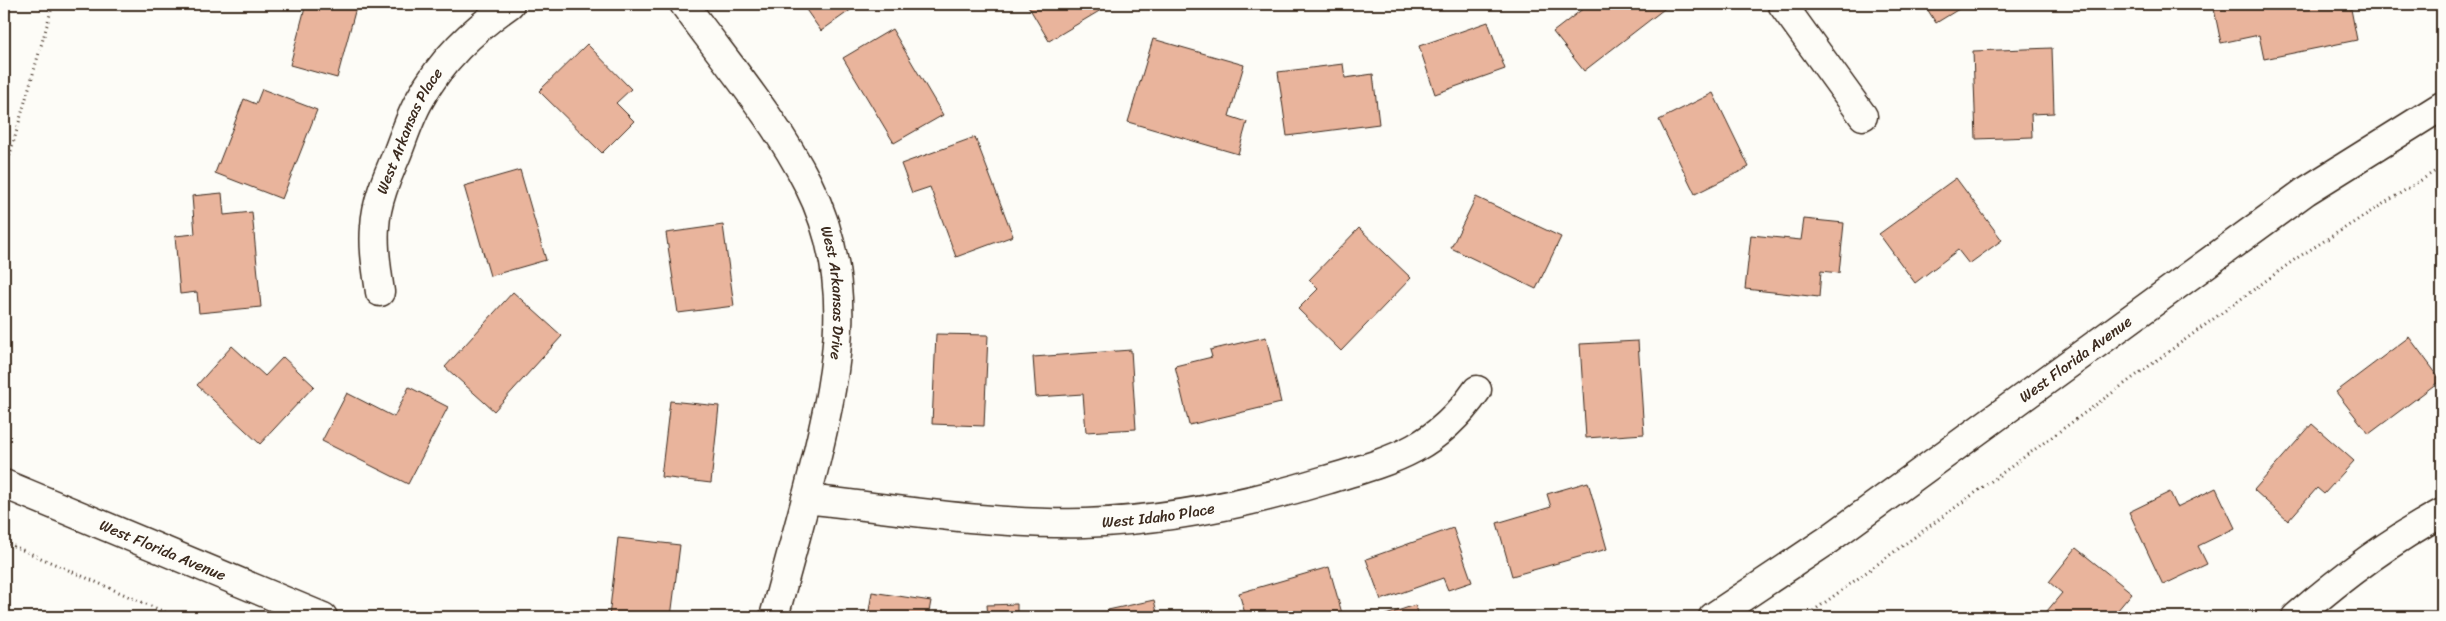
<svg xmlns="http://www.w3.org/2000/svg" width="2446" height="621" viewBox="0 0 2446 621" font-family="Sriracha,sans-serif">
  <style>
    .building { fill: #e9b49c; stroke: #3b2a1e }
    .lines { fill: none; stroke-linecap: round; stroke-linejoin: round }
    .minor-casing { stroke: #3b2a1e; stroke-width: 31 }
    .path { stroke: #3b2a1e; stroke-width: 3; stroke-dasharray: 1 4; stroke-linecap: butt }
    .minor { stroke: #fdfcf7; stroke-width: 28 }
    .labels { text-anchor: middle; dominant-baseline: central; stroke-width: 4; stroke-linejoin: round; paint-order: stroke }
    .street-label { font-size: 15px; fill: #3b2a1e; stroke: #fdfcf7 }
  </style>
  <rect width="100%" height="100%" fill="#fdfcf7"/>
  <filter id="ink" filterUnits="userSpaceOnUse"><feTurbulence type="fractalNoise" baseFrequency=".02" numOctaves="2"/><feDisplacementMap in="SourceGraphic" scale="10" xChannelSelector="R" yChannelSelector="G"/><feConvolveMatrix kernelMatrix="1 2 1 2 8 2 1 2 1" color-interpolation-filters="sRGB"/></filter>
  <g filter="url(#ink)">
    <path class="building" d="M306,4H357L337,78L290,65Z
      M802,4H859L821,31Z
      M1027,4H1111L1049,41Z
      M1589,4H1666L1668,6L1584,71L1553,32Z
      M1924,4H1967L1936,23Z
      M2213,4H2350L2357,40L2264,59L2259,35L2221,43Z
      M1488,22L1505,69L1435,94L1419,46Z
      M892,29L943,115L894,143L843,58Z
      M1153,39L1244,65L1229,116L1247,122L1238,154L1128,122Z
      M587,44L631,89L616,103L634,121L602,153L539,91Z
      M2052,48L2054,113L2031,114L2032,137L1976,139L1973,51Z
      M1343,64L1345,78L1373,74L1379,124L1287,136L1278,72Z
      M262,89L317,110L282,199L215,173L244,99L256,104Z
      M1713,93L1749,167L1695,194L1659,120Z
      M975,137L1013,236L956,257L930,187L912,193L901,164Z
      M520,170L546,260L490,276L464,186Z
      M1956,178L2002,240L1969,264L1958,250L1915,283L1879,234Z
      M222,193L224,215L252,212L261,307L199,313L197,292L180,294L175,236L195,234L192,196Z
      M1476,197L1561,237L1536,289L1451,248Z
      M1804,219L1844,223L1839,273L1821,271L1819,297L1745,289L1751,235L1801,240Z
      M723,225L734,306L678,313L666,233Z
      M1359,228L1411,278L1341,351L1298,309L1318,289L1309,280Z
      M513,292L562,336L494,411L445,367Z
      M936,334L988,335L984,426L932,424Z
      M1266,337L1281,403L1189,425L1175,366L1212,357L1210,350Z
      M2409,337L2441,380L2369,434L2336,392Z
      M1638,341L1644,434L1586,438L1580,344Z
      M232,346L265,376L283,357L314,386L260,444L197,385Z
      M1131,350L1136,429L1086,432L1083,394L1036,397L1033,357Z
      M409,387L448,407L408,484L322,441L347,393L394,417Z
      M670,401L719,406L711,483L661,477Z
      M2312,424L2354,461L2324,494L2317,488L2288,521L2254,490Z
      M1588,482L1607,549L1512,576L1497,523L1551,507L1547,494Z
      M2216,488L2235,528L2198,546L2207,564L2163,585L2129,512L2170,492L2177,507Z
      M1453,528L1472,582L1448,590L1443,578L1381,600L1366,559Z
      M618,538L680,545L671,617H609Z
      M2076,548L2132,593L2112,617H2042L2062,593L2049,582Z
      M1329,567L1343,617H1246L1239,593Z
      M872,592L931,601L928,617H868Z
      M1154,600L1158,617H1109L1108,610Z
      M1017,604V617H988L987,605Z
      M1415,605L1420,617H1380Z"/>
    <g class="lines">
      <g class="minor-casing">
        <g id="minor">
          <path id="s1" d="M684,4C726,62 776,120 808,184C855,277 839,364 816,460C803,513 788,565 774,617"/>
          <path d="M1782,4L1863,116"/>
          <path id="s2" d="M380,292C377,270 373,249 375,227C376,202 387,177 397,154C404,136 410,117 419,101C441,60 472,31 510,4"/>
          <path id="s3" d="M4,484L323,617"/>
          <path id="s4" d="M806,499C898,509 992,525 1085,523C1167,520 1248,504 1326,480C1393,460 1435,450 1477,390"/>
          <path id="s5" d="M1713,617L1825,542L2306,191L2442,106"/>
          <path d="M2296,617C2343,576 2388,542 2442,513"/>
        </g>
      </g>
      <path class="path" d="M4,175L53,4
        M4,542L176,617
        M1805,617L2297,258L2442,167"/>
      <use href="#minor" class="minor"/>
    </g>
  </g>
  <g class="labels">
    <g class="street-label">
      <text stroke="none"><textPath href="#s2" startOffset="168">West Arkansas Place</textPath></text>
      <text stroke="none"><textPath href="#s1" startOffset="332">West Arkansas Drive</textPath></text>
      <text stroke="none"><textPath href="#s5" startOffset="445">West Florida Avenue</textPath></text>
      <text stroke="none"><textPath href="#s4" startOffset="354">West Idaho Place</textPath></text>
      <text stroke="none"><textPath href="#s3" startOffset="172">West Florida Avenue</textPath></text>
    </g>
  </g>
  <rect width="2446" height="621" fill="none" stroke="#fdfcf7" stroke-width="20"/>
  <rect x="10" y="10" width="2426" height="601" fill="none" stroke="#3b2a1e" stroke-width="2" filter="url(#ink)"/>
</svg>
